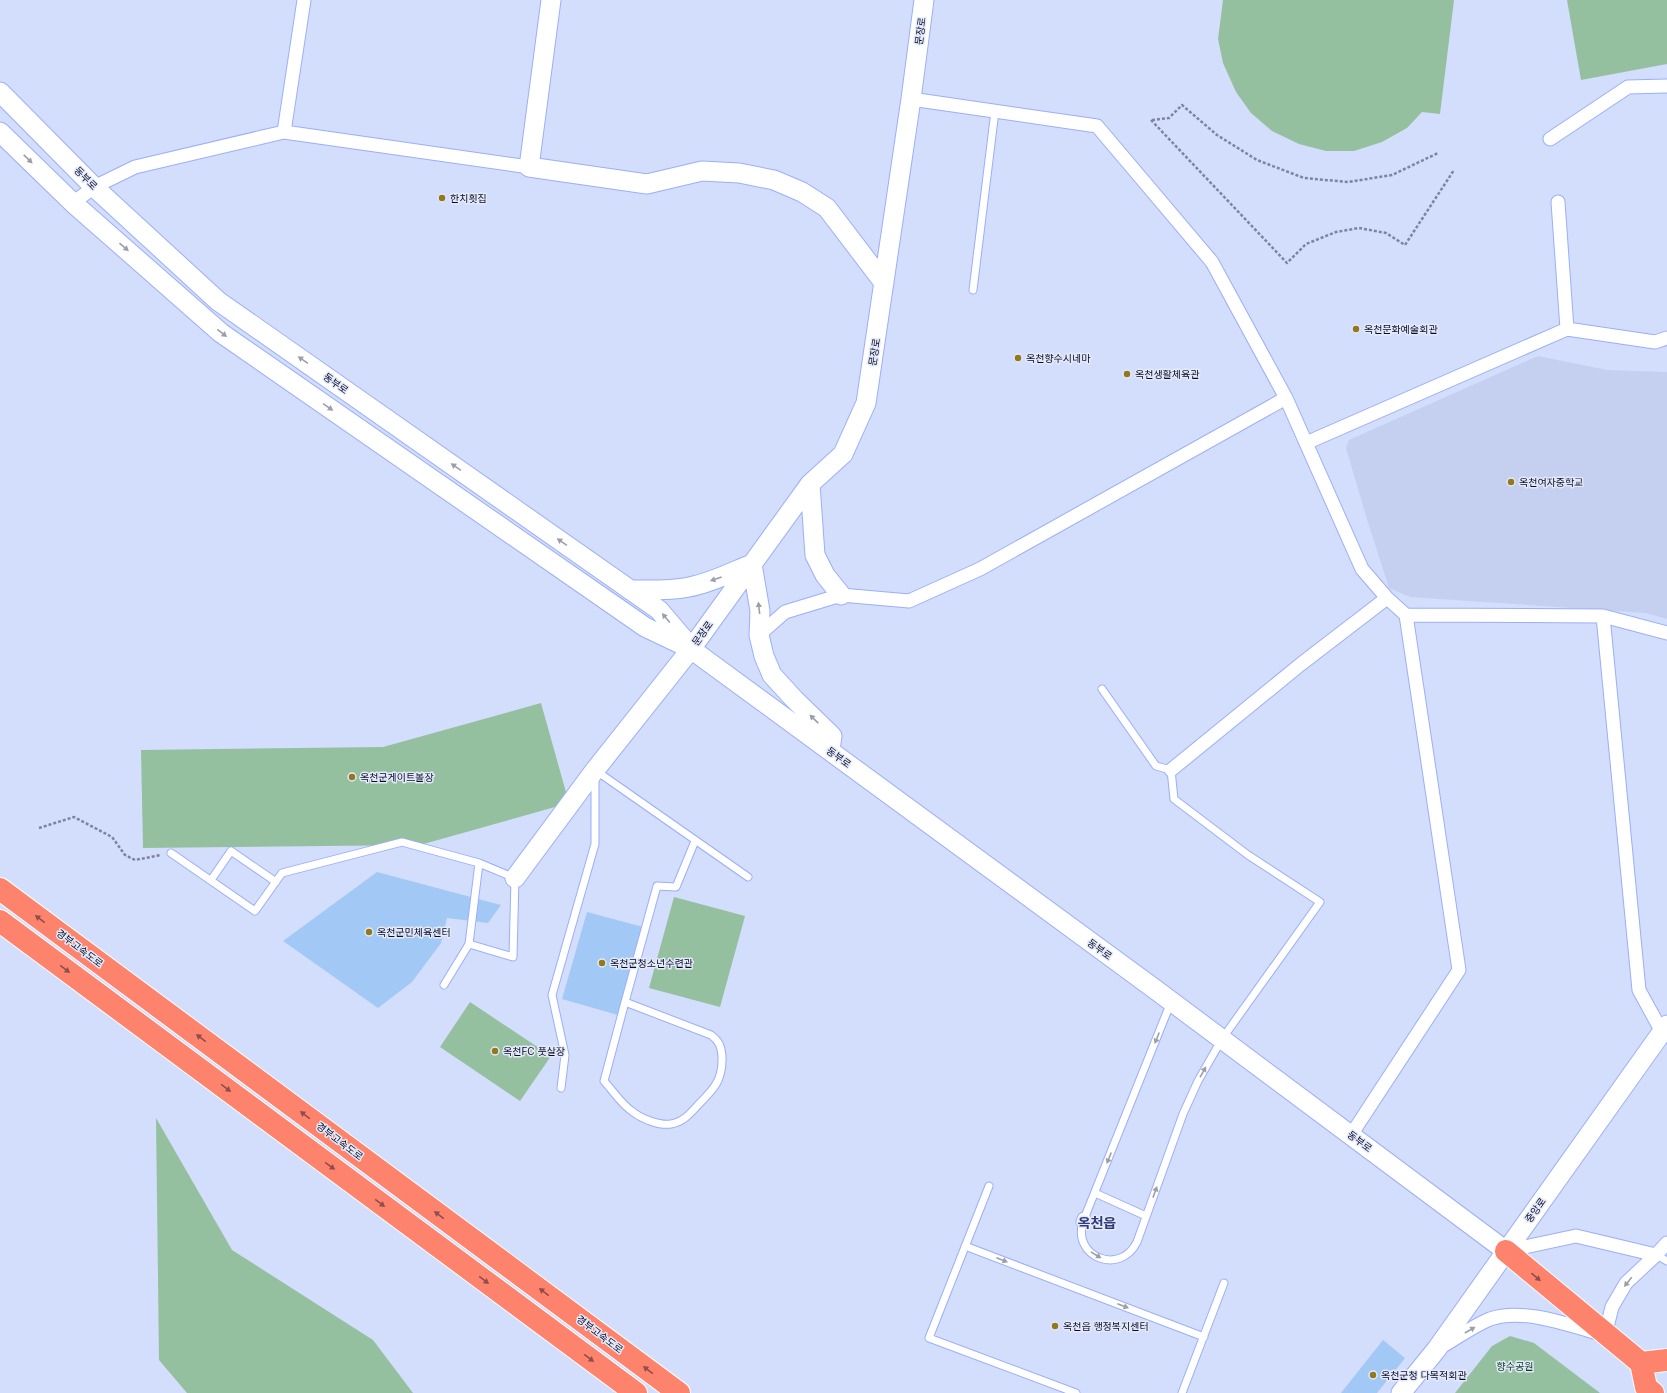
<svg xmlns="http://www.w3.org/2000/svg" width="1667" height="1393" viewBox="0 0 1667 1393" font-family="Inter,'Noto Sans KR',sans-serif">
<style>
.built{fill:#c5cff0}
.green{fill:#95c09f}
.building{fill:#a2c9f6}
.lines{fill:none;stroke-linecap:round;stroke-linejoin:round}
.lane-casing{stroke:#9aaff9;stroke-width:9}
.street-casing{stroke:#9aaff9;stroke-width:15}
.secondary-casing{stroke:#9aaff9;stroke-width:21}
.highway-casing{stroke:#fff;stroke-width:24}
.path{stroke:#7d84a2;stroke-width:2.5;stroke-dasharray:3 2;stroke-linecap:butt}
.lane{stroke:#fff;stroke-width:7}
.street{stroke:#fff;stroke-width:13}
.secondary{stroke:#fff;stroke-width:19}
.highway{stroke:#fe836c;stroke-width:22}
.oneway{fill:#9c9ea9}
.oneway2{fill:#8f4d4d}
.poi-dot{fill:#92781e;stroke:#e5eafa;stroke-width:1.5}
.labels{text-anchor:middle;stroke-width:3;stroke-linejoin:round;paint-order:stroke}
.street-label{font-size:10px;fill:#080c27;stroke:#e5eafa}
.poi-label{font-size:10px;fill:#080c27;stroke:#e5eafa;text-anchor:start}
.park-label{font-size:10px;fill:#05391a;stroke:#e5eafa}
.district-label{font-size:14px;font-weight:bold;fill:#2f3c7c;stroke:#e5eafa}
</style>
<rect width="100%" height="100%" fill="#d3ddfc"/>
<!-- built -->
<path class="built" d="M1538,356L1607,370L1667,372V619L1646,613L1410,597L1389,588L1366,516L1346,448L1349,440Z"/>
<!-- green -->
<path class="green" d="M1223,0H1454L1440,114L1422,112L1407,128L1382,142L1354,151H1326L1299,144L1272,131L1251,113L1236,92L1223,63L1218,39Z
M1567,0H1667V64L1581,80Z
M541,703L569,803L420,845L143,848L141,750L383,747Z
M674,897L745,916L720,1007L649,988Z
M470,1002L551,1056L520,1101L440,1047Z
M156,1118L232,1250L373,1340L413,1393H187L159,1360Z
M1510,1336L1534,1343L1600,1393H1455L1492,1346Z"/>
<!-- building -->
<path class="building" d="M377,872L501,905L488,923L447,918L441,943L412,982L378,1008L283,941Z
M587,912L643,927L618,1015L562,999Z
M1383,1340L1405,1358L1377,1393H1341Z"/>
<g class="lines">
<!-- lane casing -->
<g class="lane-casing">
<path id="lane" d="M973,290L995,111
M595,770L748,877
M171,853L255,911L282,873L402,842L479,863L515,878L513,957L469,944L444,985
M211,880L231,851L276,882
M469,944L479,863
M625,1002L604,1081C613,1091 622,1105 633,1112C642,1119 660,1126 671,1124C683,1122 690,1114 698,1105C714,1089 723,1080 722,1056C721,1046 719,1041 711,1035L625,1002L657,886L676,887L695,841
M561,1088L565,1055L552,995L595,844V778
M989,1186L929,1338L1076,1393
M1095,1193L1146,1216
M1084,1219L1171,1002
M1083,1222C1072,1257 1120,1276 1137,1242L1183,1114L1198,1081L1222,1039L1320,902L1248,855L1174,799L1171,770L1156,766L1102,689
M965,1246L1204,1337
M1656,1255L1667,1261
M1182,1393L1224,1283"/>
</g>
<!-- street casing -->
<g class="street-casing">
<path id="street" d="M911,99L1097,126L1212,262L1286,398L1362,569L1387,598L1406,615L1603,616L1667,633
M284,132L304,0
M1550,139L1628,87L1667,86
M73,203L94,187L135,167L284,132L529,167
M1567,329L1655,342L1667,338
M1306,443L1567,329L1558,202
M1603,616L1639,990L1662,1032
M759,635L785,612L841,595L909,601L980,569L1286,398
M1171,770L1301,664L1387,598
M1351,1135L1459,970L1406,615
M1083,1222L1084,1219
M1506,1251L1576,1236L1656,1255L1667,1243
M1441,1347C1457,1338 1473,1326 1490,1319C1524,1307 1571,1326 1605,1335L1612,1307L1626,1283L1656,1255"/>
</g>
<!-- secondary casing -->
<g class="secondary-casing">
<path id="secondary" d="M551,0L529,167L647,184L702,171L739,173L774,180L802,192L827,208L884,283
M0,92L94,187L218,301L659,610L688,644
M0,132L73,203L221,333L645,627L691,649L1156,990L1506,1251
M810,484L815,555L825,575L841,595
M752,564L760,611L759,635L764,656L772,675L794,699L832,736L830,750
M630,590C650,590 670,591 689,587C711,583 732,572 752,564
M515,878L595,770L691,649L810,484L843,454L866,403L911,99L924,0
M1401,1393L1436,1350L1667,1025"/>
</g>
<!-- highway casing -->
<g class="highway-casing">
<path id="highway" d="M0,889L679,1393
M0,921L636,1393
M1506,1251L1641,1363L1646,1387L1653,1393
M1641,1363L1667,1360"/>
</g>
<!-- path -->
<path class="path" d="M1151,120L1287,263L1306,244L1336,232L1359,228L1386,233L1405,245L1454,170
M1152,120L1169,118L1182,105L1217,135L1257,160L1304,178L1348,182L1392,175L1438,153
M39,828L74,817L112,837L125,855L135,860L161,855"/>
<!-- lane -->
<use href="#lane" class="lane"/>
<!-- street -->
<use href="#street" class="street"/>
<!-- secondary -->
<use href="#secondary" class="secondary"/>
<!-- highway -->
<use href="#highway" class="highway"/>
</g>
<!-- one-way arrows -->
<defs><path id="oneway-solid" d="M-6-.8H1V-3.2L6.5 0L1 3.2V.8H-6Z"/></defs>
<g class="oneway">
<use href="#oneway-solid" transform="translate(28 159) rotate(44)"/>
<use href="#oneway-solid" transform="translate(124 247) rotate(41)"/>
<use href="#oneway-solid" transform="translate(222 333) rotate(38)"/>
<use href="#oneway-solid" transform="translate(303 360) rotate(-145)"/>
<use href="#oneway-solid" transform="translate(328 407) rotate(35)"/>
<use href="#oneway-solid" transform="translate(456 467) rotate(-145)"/>
<use href="#oneway-solid" transform="translate(562 542) rotate(-145)"/>
<use href="#oneway-solid" transform="translate(716 579) rotate(161)"/>
<use href="#oneway-solid" transform="translate(759 608) rotate(-96)"/>
<use href="#oneway-solid" transform="translate(666 618) rotate(-130)"/>
<use href="#oneway-solid" transform="translate(814 719) rotate(-136)"/>
<use href="#oneway-solid" transform="translate(1157 1038) rotate(112)"/>
<use href="#oneway-solid" transform="translate(1203 1072) rotate(-61)"/>
<use href="#oneway-solid" transform="translate(1109 1158) rotate(112)"/>
<use href="#oneway-solid" transform="translate(1155 1192) rotate(-70)"/>
<use href="#oneway-solid" transform="translate(1096 1255) rotate(31)"/>
<use href="#oneway-solid" transform="translate(1002 1260) rotate(21)"/>
<use href="#oneway-solid" transform="translate(1628 1282) rotate(129)"/>
<use href="#oneway-solid" transform="translate(1123 1306) rotate(21)"/>
<use href="#oneway-solid" transform="translate(1470 1330) rotate(-30)"/>
</g>
<g class="oneway2">
<use href="#oneway-solid" transform="translate(40 919) rotate(-143)"/>
<use href="#oneway-solid" transform="translate(65 969) rotate(37)"/>
<use href="#oneway-solid" transform="translate(201 1038) rotate(-143)"/>
<use href="#oneway-solid" transform="translate(226 1088) rotate(37)"/>
<use href="#oneway-solid" transform="translate(305 1115) rotate(-143)"/>
<use href="#oneway-solid" transform="translate(330 1166) rotate(36)"/>
<use href="#oneway-solid" transform="translate(380 1203) rotate(37)"/>
<use href="#oneway-solid" transform="translate(439 1215) rotate(-143)"/>
<use href="#oneway-solid" transform="translate(1536 1277) rotate(40)"/>
<use href="#oneway-solid" transform="translate(484 1280) rotate(37)"/>
<use href="#oneway-solid" transform="translate(544 1292) rotate(-143)"/>
<use href="#oneway-solid" transform="translate(589 1358) rotate(37)"/>
<use href="#oneway-solid" transform="translate(648 1370) rotate(-143)"/>
</g>
<!-- markers -->
<g class="poi-dot">
<circle cx="442" cy="198" r="4"/>
<circle cx="1356" cy="329" r="4"/>
<circle cx="1018" cy="358" r="4"/>
<circle cx="1127" cy="374" r="4"/>
<circle cx="1511" cy="482" r="4"/>
<circle cx="352" cy="777" r="4"/>
<circle cx="369" cy="932" r="4"/>
<circle cx="602" cy="963" r="4"/>
<circle cx="495" cy="1051" r="4"/>
<circle cx="1055" cy="1326" r="4"/>
<circle cx="1373" cy="1375" r="4"/>
</g>
<g class="labels">
<!-- street labels -->
<g class="street-label">
<text transform="translate(920 31) rotate(-83)" y="4">문장로</text>
<text transform="translate(86 178) rotate(45)" y="4">동부로</text>
<text transform="translate(874 352) rotate(-81)" y="4">문장로</text>
<text transform="translate(336 383) rotate(35)" y="4">동부로</text>
<text transform="translate(702 633) rotate(-54)" y="4">문장로</text>
<text transform="translate(839 757) rotate(36)" y="4">동부로</text>
<text transform="translate(80 948) rotate(37)" y="4">경부고속도로</text>
<text transform="translate(1100 949) rotate(36)" y="4">동부로</text>
<text transform="translate(340 1141) rotate(37)" y="4">경부고속도로</text>
<text transform="translate(1360 1141) rotate(37)" y="4">동부로</text>
<text transform="translate(1535 1210) rotate(-55)" y="4">중앙로</text>
<text transform="translate(600 1334) rotate(37)" y="4">경부고속도로</text>
</g>
<!-- poi labels -->
<g class="poi-label">
<text x="450" y="202">한치횟집</text>
<text x="1364" y="333">옥천문화예술회관</text>
<text x="1026" y="362">옥천향수시네마</text>
<text x="1135" y="378">옥천생활체육관</text>
<text x="1519" y="486">옥천여자중학교</text>
<text x="360" y="781">옥천군게이트볼장</text>
<text x="377" y="936">옥천군민체육센터</text>
<text x="610" y="967">옥천군청소년수련관</text>
<text x="503" y="1055">옥천FC 풋살장</text>
<text x="1063" y="1330">옥천읍 행정복지센터</text>
<text x="1381" y="1379">옥천군청 다목적회관</text>
</g>
<!-- park labels -->
<g class="park-label">
<text x="1515" y="1370">향수공원</text>
</g>
<!-- district labels -->
<g class="district-label">
<text x="1097" y="1228">옥천읍</text>
</g>
</g>
</svg>
